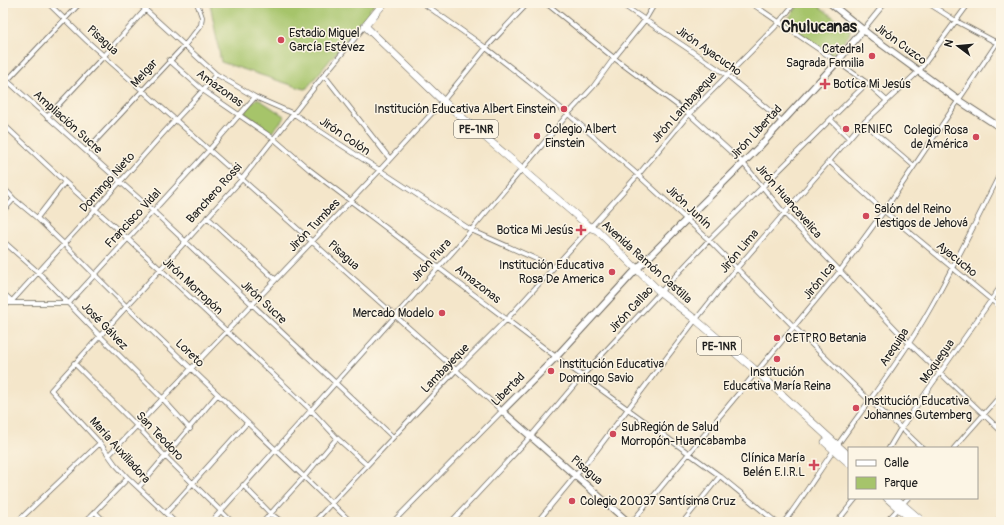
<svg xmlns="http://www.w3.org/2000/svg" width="1004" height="525" viewBox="0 0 1004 525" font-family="Pangolin,sans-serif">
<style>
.green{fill:#a6c46b;stroke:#617044}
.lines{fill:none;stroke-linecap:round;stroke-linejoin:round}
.street-casing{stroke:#686359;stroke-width:5.5}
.secondary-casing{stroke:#686359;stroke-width:8}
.primary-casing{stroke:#686359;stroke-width:8}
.street{stroke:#fff;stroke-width:4}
.secondary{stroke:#fff;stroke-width:6}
.primary{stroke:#fff;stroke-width:7}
.poi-dot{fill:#d1495b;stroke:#fcf5e5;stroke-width:1.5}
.labels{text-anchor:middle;stroke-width:3;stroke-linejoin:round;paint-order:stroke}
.shield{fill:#fcf5e5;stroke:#5f5d58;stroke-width:1}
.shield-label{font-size:11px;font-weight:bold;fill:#1c1c1c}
.poi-label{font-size:12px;fill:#1c1c1c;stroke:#fcf5e5;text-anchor:start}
.street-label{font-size:12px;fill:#1c1c1c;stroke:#fcf5e5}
.district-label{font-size:16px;font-weight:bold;fill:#1c1c1c;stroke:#fcf5e5}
</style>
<rect width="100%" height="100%" fill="#fcf5e5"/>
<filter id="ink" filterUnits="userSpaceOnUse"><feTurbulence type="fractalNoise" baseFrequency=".025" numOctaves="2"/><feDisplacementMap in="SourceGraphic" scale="8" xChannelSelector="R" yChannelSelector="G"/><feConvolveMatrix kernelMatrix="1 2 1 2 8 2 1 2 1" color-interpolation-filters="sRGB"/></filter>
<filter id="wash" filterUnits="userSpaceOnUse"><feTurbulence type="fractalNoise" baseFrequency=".012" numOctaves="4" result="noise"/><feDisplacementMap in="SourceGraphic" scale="16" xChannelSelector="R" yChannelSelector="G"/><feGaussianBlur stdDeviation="0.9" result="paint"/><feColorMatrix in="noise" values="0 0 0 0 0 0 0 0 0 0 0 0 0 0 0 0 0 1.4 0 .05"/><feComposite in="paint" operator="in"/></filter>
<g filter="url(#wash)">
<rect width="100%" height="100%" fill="#f4e6ca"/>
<!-- green -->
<path class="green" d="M210,3H376L370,9L369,14H368L306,89H304L221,62Z
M800,3H815L850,30V34L831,56L785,23Z
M257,98L284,116V118L272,132H269L245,113L244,112Z"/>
</g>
<g filter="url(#ink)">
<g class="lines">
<!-- street casing -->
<g class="street-casing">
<path id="street" d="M48,3L87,41L502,411L393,522
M138,3L216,74L255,97L294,114L471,230L554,267
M423,3L486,48L528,81L568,114L638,175L709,240L794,327L870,401L901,428L922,448
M546,3L614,58L689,114L743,163L784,213L840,271L909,343L1001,431
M620,3L727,75L782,121
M751,3L842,65L867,83L887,101
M928,3L956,21L1001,45
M863,30L885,3
M169,60L204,91L274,139L310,170L556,357L720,476L776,522
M324,75L390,159
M3,77L153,211L393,437
M3,85L80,3
M47,117L104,56L151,3
M831,120L849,138
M864,123L914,166
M3,124L65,182L127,238L311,410L337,438L367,465
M86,151L185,45L201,25L202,17L197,3
M829,161L884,211L1001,308
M3,187L14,199L37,218L64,244L127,307L351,522
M3,211L14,199
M207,217L275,279
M37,218L65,182
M3,241L38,272L100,336L162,398L190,429
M3,293L13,302
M12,301C61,247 111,193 159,138C178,116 199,97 216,74
M3,303H69L209,150L255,97
M74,363L137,426L164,455L232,522
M889,448L901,428L1001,286
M954,448L1001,395
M109,455L379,171L443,101L486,48L528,3
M243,485L270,513L282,522
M139,487L218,394
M95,512L105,522
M166,513L247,423
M17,522L100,443
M85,522L128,478
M175,522L128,478L115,464L100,443L51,390L242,179L324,75L365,26
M211,522L457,247L568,114L593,87L614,58L645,20L655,3
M263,522L304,477L337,438
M314,522L456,370L507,319L638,175L689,114L775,27L795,3
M451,522L531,436L582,376L709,240L867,83
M537,522L596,451L693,323L737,268L857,129L919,71L969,3
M632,522L840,271L884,211L1001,37
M683,522L720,476
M784,522C802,499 817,474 834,450C867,403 903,357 931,307C956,263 978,217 1001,172
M837,522L856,498
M886,522L908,498
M996,522L1001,517"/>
</g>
<!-- secondary casing -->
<g class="secondary-casing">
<path id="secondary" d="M830,3L872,37L958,100L1001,128
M628,522L502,411L556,357L633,273L759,147L837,62L863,30"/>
</g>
<!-- primary casing -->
<g class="primary-casing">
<path id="primary" d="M384,3L365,26L443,101L591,228L597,230L660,292L696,320L753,368L849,456
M825,442L849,463
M887,498L914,522
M895,498L923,522"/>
</g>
<!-- street -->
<use href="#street" class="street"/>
<!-- secondary -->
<use href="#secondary" class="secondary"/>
<!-- primary -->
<use href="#primary" class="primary"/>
</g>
</g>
<!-- markers -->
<g class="poi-dot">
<circle cx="281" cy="40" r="4"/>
<circle cx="872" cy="56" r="4"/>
<path d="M823 78h4v4h4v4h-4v4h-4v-4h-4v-4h4z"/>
<circle cx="564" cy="109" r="4"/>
<circle cx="846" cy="129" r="4"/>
<circle cx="537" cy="136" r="4"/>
<circle cx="976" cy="137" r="4"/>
<circle cx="866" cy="216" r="4"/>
<path d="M579 224h4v4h4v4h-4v4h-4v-4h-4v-4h4z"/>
<circle cx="612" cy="272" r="4"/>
<circle cx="442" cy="313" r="4"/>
<circle cx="777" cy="338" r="4"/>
<circle cx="777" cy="359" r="4"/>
<circle cx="551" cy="371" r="4"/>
<circle cx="856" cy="408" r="4"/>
<circle cx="613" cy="434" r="4"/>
<path d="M812 459h4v4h4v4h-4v4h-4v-4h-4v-4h4z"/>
<circle cx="572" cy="501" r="4"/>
</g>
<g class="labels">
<!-- shield labels -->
<g class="shield">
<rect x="454" y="120" width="44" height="18" rx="3"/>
<rect x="697" y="337" width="44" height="18" rx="3"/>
</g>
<g class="shield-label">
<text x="476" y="133">PE-1NR</text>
<text x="719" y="350">PE-1NR</text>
</g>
<!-- poi labels -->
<g class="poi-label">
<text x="289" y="37">Estadio Miguel<tspan x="289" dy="14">García Estévez</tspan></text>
<text x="864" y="53" text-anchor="end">Catedral<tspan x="864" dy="14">Sagrada Familia</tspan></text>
<text x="833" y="88">Botíca Mi Jesús</text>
<text x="556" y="113" text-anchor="end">Institución Educativa Albert Einstein</text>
<text x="545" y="133">Colegio Albert<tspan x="545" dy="14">Einstein</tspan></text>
<text x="854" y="133">RENIEC</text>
<text x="968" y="134" text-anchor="end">Colegio Rosa<tspan x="968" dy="14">de América</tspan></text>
<text x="874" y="213">Salón del Reino<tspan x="874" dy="14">Testigos de Jehová</tspan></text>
<text x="573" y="234" text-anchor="end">Botica Mi Jesús</text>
<text x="604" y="269" text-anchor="end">Institución Educativa<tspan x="604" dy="14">Rosa De America</tspan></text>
<text x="434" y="317" text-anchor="end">Mercado Modelo</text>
<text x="785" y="342">CETPRO Betania</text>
<text x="559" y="368">Institución Educativa<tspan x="559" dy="14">Domingo Savio</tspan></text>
<text x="777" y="376" text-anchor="middle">Institución<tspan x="777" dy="14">Educativa María Reina</tspan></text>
<text x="864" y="405">Institución Educativa<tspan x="864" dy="14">Johannes Gutemberg</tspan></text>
<text x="621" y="431">SubRegión de Salud<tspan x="621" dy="14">Morropón-Huancabamba</tspan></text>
<text x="805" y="462" text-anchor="end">Clínica María<tspan x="805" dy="14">Belén E.I.R.L</tspan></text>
<text x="580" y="505">Colegio 20037 Santísima Cruz</text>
</g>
<!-- street labels -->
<g class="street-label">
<text transform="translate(103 40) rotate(42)" y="4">Pisagua</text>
<text transform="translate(901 44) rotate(36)" y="4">Jirón Cuzco</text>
<text transform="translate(709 51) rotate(35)" y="4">Jirón Ayacucho</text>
<text transform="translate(144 73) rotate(-48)" y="4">Melgar</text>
<text transform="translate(220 88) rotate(36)" y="4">Amazonas</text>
<text transform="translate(684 107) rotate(-48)" y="4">Jirón Lambayeque</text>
<text transform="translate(68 122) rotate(42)" y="4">Ampliación Sucre</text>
<text transform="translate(756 132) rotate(-47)" y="4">Jirón Libertad</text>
<text transform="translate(345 136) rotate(34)" y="4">Jirón Colón</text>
<text transform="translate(107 182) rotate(-48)" y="4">Domingo Nieto</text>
<text transform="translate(214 193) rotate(-48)" y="4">Banchero Rossi</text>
<text transform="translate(789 201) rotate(49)" y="4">Jirón Huancavelica</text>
<text transform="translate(689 207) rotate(43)" y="4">Jirón Junín</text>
<text transform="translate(133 218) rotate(-47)" y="4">Francisco Vidal</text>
<text transform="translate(314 225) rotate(-46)" y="4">Jirón Tumbes</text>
<text transform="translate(739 251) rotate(-50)" y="4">Jirón Lima</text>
<text transform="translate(344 255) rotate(42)" y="4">Pisagua</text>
<text transform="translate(957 259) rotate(39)" y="4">Ayacucho</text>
<text transform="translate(431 260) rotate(-48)" y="4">Jirón Piura</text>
<text transform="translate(647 262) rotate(42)" y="4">Avenida Ramón Castilla</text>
<text transform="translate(819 281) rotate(-51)" y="4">Jirón Ica</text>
<text transform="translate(478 284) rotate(38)" y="4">Amazonas</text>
<text transform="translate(193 286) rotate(43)" y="4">Jirón Morropón</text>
<text transform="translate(264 302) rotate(43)" y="4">Jirón Sucre</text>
<text transform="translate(631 309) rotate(-47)" y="4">Jirón Callao</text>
<text transform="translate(105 326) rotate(46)" y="4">José Gálvez</text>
<text transform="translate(894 347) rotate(-57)" y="4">Arequipa</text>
<text transform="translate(190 353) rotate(44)" y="4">Loreto</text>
<text transform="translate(937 361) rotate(-55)" y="4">Moquegua</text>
<text transform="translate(445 368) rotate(-46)" y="4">Lambayeque</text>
<text transform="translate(508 389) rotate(-45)" y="4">Libertad</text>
<text transform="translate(160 436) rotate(46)" y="4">San Teodoro</text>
<text transform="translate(120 450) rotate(48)" y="4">María Auxiliadora</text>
<text transform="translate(587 470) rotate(41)" y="4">Pisagua</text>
</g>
<!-- district labels -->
<g class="district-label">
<text x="819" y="32">Chulucanas</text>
</g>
</g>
<!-- margin -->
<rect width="1004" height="525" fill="none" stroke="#fcf5e5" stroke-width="16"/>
<!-- legend -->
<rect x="848" y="447" width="130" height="52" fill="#fcf5e5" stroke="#a29e95"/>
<rect x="856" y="460" width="20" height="6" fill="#ffffff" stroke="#a29e95"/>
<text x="884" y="467" font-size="12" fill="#1c1c1c">Calle</text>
<rect x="856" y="477" width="20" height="12" fill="#a6c46b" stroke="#a29e95"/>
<text x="884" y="487" font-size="12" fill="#1c1c1c">Parque</text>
<!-- north arrow -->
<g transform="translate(958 46) rotate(286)" stroke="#fcf5e5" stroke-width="3" paint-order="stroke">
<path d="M0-3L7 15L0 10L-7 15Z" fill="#1c1c1c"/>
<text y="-6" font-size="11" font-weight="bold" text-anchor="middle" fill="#1c1c1c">N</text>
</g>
</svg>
